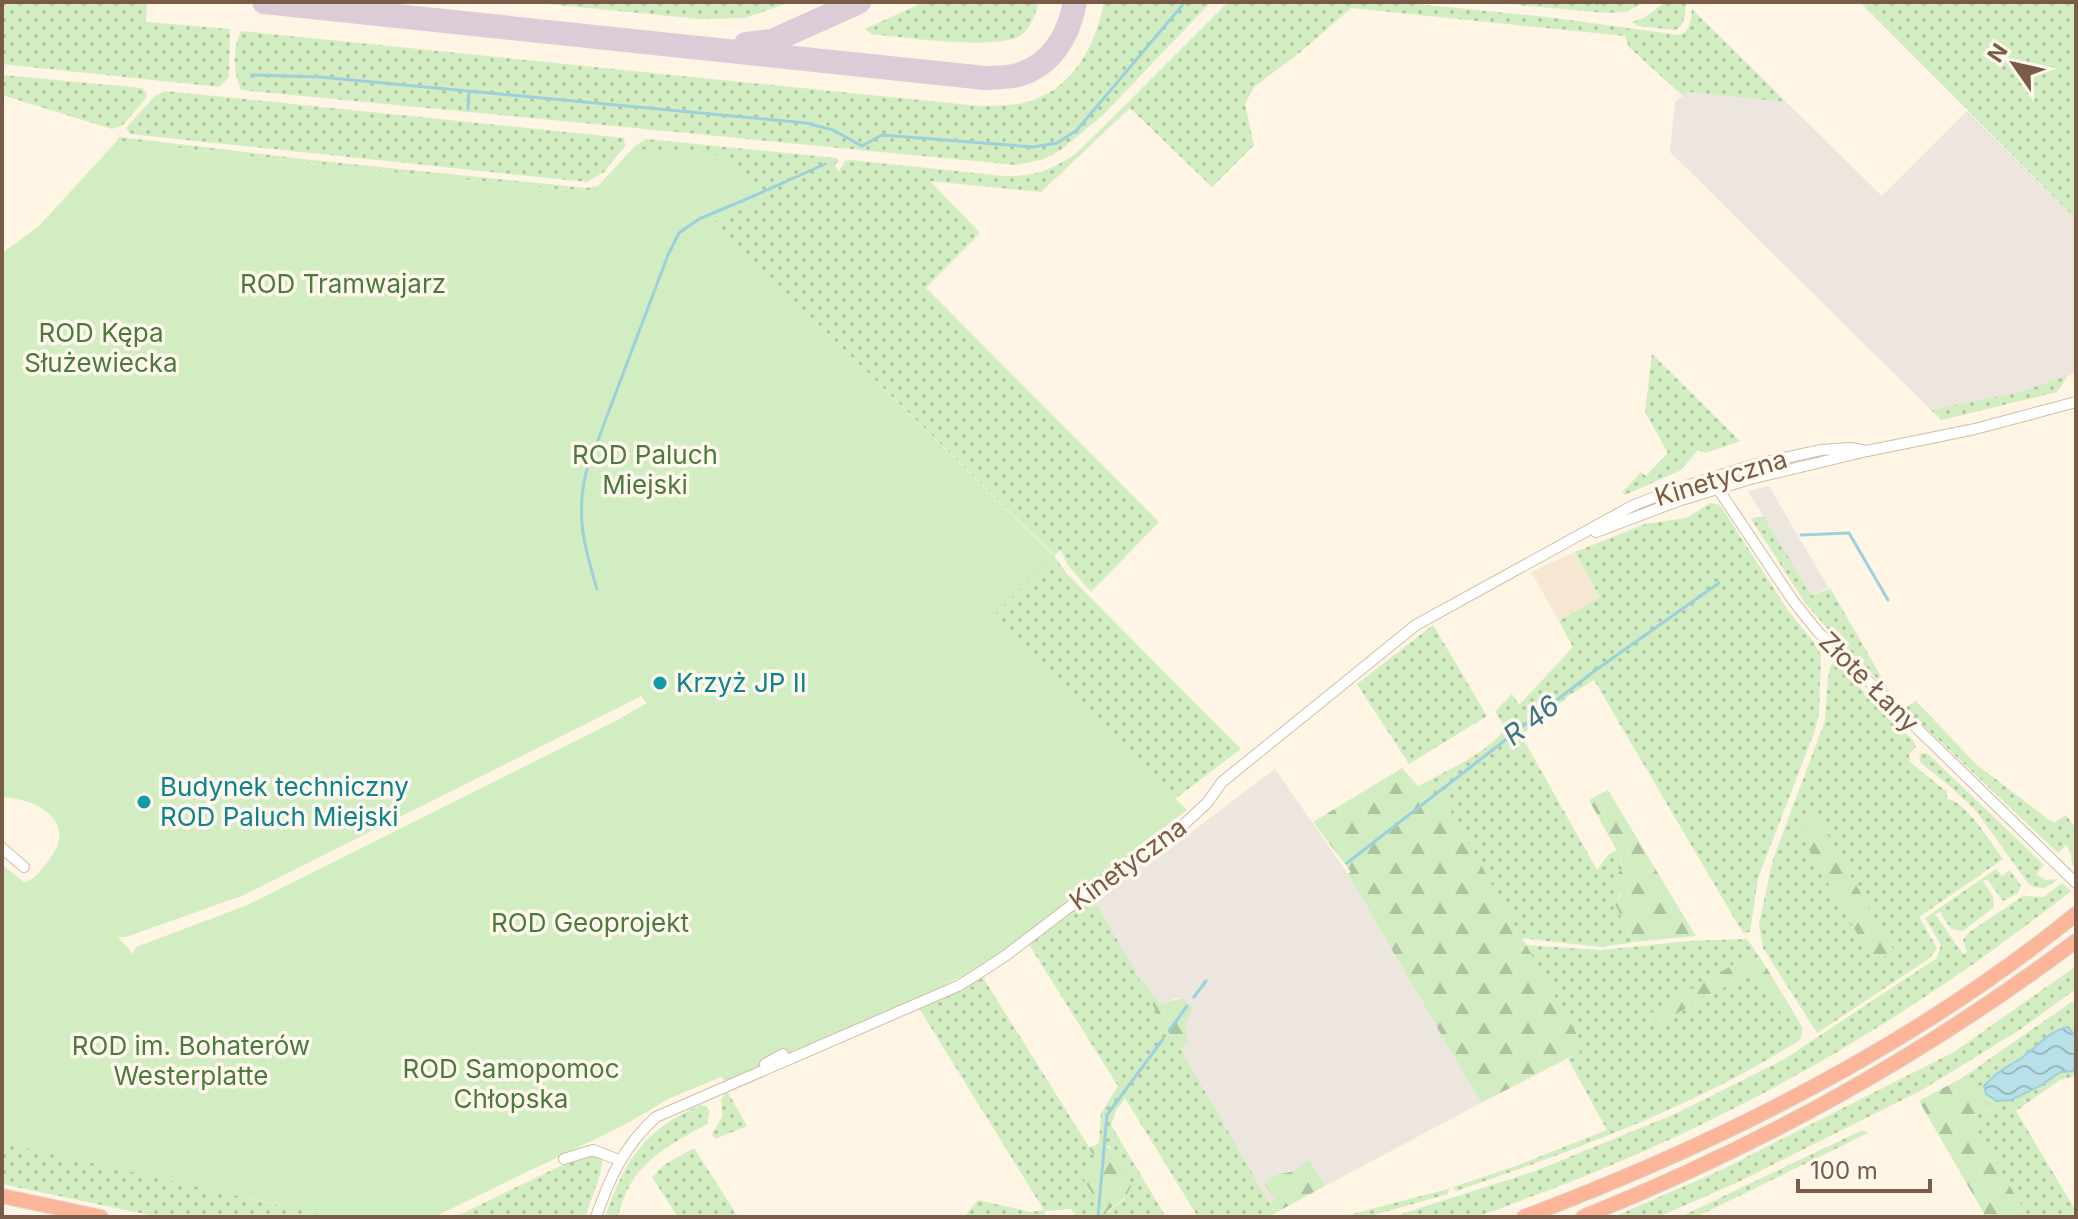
<svg xmlns="http://www.w3.org/2000/svg" width="2078" height="1219" viewBox="0 0 2078 1219" font-family="Inter,sans-serif">
<style>
.residential{fill:#f6e7d3}
.industrial{fill:#ede6df}
.grass{fill:url(#grass-dots)}
.forest{fill:url(#forest-firs)}
.garden{fill:#d2edc2;fill-rule:evenodd}
.water{fill:url(#water-waves);stroke:#9dd0dc;stroke-width:2}
.lines{fill:none;stroke-linecap:round;stroke-linejoin:round}
.stream{stroke:#9dd0dc;stroke-width:3}
.taxiway{stroke:#dbccd7;stroke-width:24}
.minor-casing{stroke:#d0bdaa;stroke-width:12}
.highway-casing{stroke:#dcd4cf;stroke-width:16}
.minor{stroke:#fff;stroke-width:10}
.highway{stroke:#fcb598;stroke-width:14}
.culture-dot{fill:#0f9aa8;stroke:#fff8ed;stroke-width:3}
.labels{text-anchor:middle;stroke-width:7;stroke-linejoin:round;paint-order:stroke}
.park-label{font-size:26px;fill:#4c7a3c;stroke:#fff8ed}
.street-label{font-size:26px;fill:#795b48;stroke:#fff8ed}
.culture-label{font-size:26px;fill:#0d838f;stroke:#fff8ed;text-anchor:start}
.water-label{font-size:28px;font-style:italic;fill:#3d7787;stroke:#fff8ed}
</style>
<defs>
<pattern id="grass-dots" width="8" height="8" patternUnits="userSpaceOnUse" patternTransform="scale(2)"><rect width="8" height="8" fill="#d2edc2"/><path d="M2 2h.1M6 6h.1" fill="none" stroke="#afc3a0" stroke-width="1.8" stroke-linecap="round"/></pattern>
<pattern id="forest-firs" width="22" height="20" patternUnits="userSpaceOnUse" patternTransform="scale(2)"><rect width="22" height="20" fill="#d2edc2"/><path d="M5 1l3.5 6h-7zM16 11l3.5 6h-7z" fill="#afc3a0"/></pattern>
<pattern id="water-waves" width="16" height="10" patternUnits="userSpaceOnUse" patternTransform="scale(2)"><rect width="16" height="10" fill="#b8e0e9"/><path d="M0 5q4-4 8 0t8 0" fill="none" stroke="#9ab9bf"/></pattern>
</defs>
<rect width="100%" height="100%" fill="#fef5e5"/>
<!-- residential -->
<path class="residential" d="M1575,552L1600,597L1559,621L1531,572Z"/>
<!-- industrial -->
<path class="industrial" d="M1688,92L1786,102L1882,196L1967,111L2076,219V373L2020,392L1931,410L1670,152L1675,102Z
M1769,486L1828,587L1812,596L1748,491Z
M1275,769L1348,874L1481,1103L1325,1186L1310,1160L1294,1171H1289L1276,1201L1270,1204L1178,1050L1188,1044L1185,1024L1192,1009L1183,998H1175L1163,1005L1160,1004L1143,978L1139,980L1090,893L1137,858L1144,868Z"/>
<!-- grass -->
<path class="grass" d="M2,2H147L146,22L230,29L229,77L219,87L2,64Z
M527,2H791L745,18L699,19Z
M924,2H1038C1037,12 1030,29 1021,35C999,51 901,37 871,34L865,29Z
M1104,2H1211L1102,116L1061,150L1044,159L1016,165L241,90C233,70 232,51 241,31L979,106C993,105 1009,106 1023,103C1072,92 1095,47 1104,2Z
M1228,2H1398L1547,17L1679,35C1691,32 1691,19 1692,9L1786,102L1688,92L1683,96L1629,47L1625,36L1351,8L1303,50L1254,87L1245,104L1254,145L1212,187L1130,108L1041,192L930,181L980,233L926,288L1159,522L1091,592L1067,564L1061,550L1054,556L1067,574L1241,749L1175,799L991,618L1054,555L639,149L596,193L351,168L116,141L119,137L312,160L586,188L598,186L635,146L646,139L837,158L839,161L834,165L839,171L845,161L850,160L1004,176C1034,177 1057,169 1080,150Z
M1486,2H1647L1625,12L1606,13Z
M1665,2H1686C1685,13 1686,25 1675,30L1637,26L1632,22L1644,18Z
M1860,2H2076V219Z
M2,75L142,88L147,93L146,98L123,125L112,129L2,95Z
M165,91L624,138L625,146L604,172L587,182L130,134L126,128L155,96Z
M1652,354L1740,441L1705,453L1698,450L1681,470L1625,495L1622,493L1641,472L1646,476L1668,453L1645,412Z
M2068,375L2057,392L1942,420L1931,410L2020,392Z
M1711,503L1720,505L1789,612L1814,642L1821,655L1819,715L1814,733L1758,878L1750,932L1743,933L1594,680L1570,695L1521,735L1597,870L1609,854L1617,850C1625,866 1624,888 1615,904L1634,942L1601,947L1520,938L1446,803L1428,781C1451,768 1491,751 1505,728L1495,711L1512,694L1519,705L1573,647L1559,621L1600,597L1575,552L1645,524L1686,518Z
M1756,517H1764L1812,596L1830,588L1890,692L1834,636L1806,604L1751,519Z
M1433,625L1487,716L1409,764L1357,684Z
M1834,662L1914,741L1916,747L1909,754L1910,762L1947,792V799C1965,800 1991,843 2003,859L1919,917L1937,948L1930,958L1817,1033L1763,948L1759,924L1773,859L1825,721L1828,679L1830,667Z
M1916,701L1977,765L2048,819L2054,823L2066,815L2076,829V862L2072,866L2071,854L2066,845L2058,853L1905,708Z
M1921,753L1928,754L2044,865L2036,874L2046,880L2058,879L2045,888L2034,887L2028,883L1977,812L1952,788L1921,763L1919,757Z
M1996,869L2002,876L2010,870L2021,886L2018,893L2003,901L1987,879L1983,881L1993,897L1994,907L1963,931L1951,929L1940,912L1935,914L1963,954L1967,952L1963,940L1968,933L2023,896L2044,897L2062,883L2071,891C1925,1006 1774,1098 1602,1169C1574,1181 1546,1191 1517,1202C1503,1207 1487,1215 1471,1217C1446,1219 1418,1217 1392,1217L1535,1171L1675,1114L1783,1060L1937,958L1941,945L1925,918Z
M1090,893L1275,1213L1268,1217H1198L1125,1098L1116,1111L1111,1125L1166,1217H1106V1212L1125,1199L1110,1147L1099,1143L1101,1113L1118,1086L1028,943Z
M1747,939L1761,959L1736,963L1646,1017L1654,1026L1747,975L1759,974L1783,1016L1793,1011L1803,1029L1800,1040C1698,1105 1571,1152 1456,1191L1453,1187L1449,1189L1448,1194L1367,1217H1341L1444,1190L1516,1166L1607,1130L1568,1059L1580,1052L1577,1035L1524,945L1602,950L1688,941Z
M2076,966V989L2021,1029L1922,1090L1736,1183L1658,1217H1613L1719,1171L1954,1052Z
M982,976L1099,1163L1097,1217H1076L1071,1209L1045,1211L1044,1217H964L978,1200L1031,1212L1044,1210L919,1008Z
M2076,999V1076L2060,1080L2016,1111L2076,1211V1217H2028L1970,1118L1979,1112L2001,1111L1996,1103L1979,1095L1962,1078Z
M727,1091L747,1126L715,1139L712,1134L722,1117L721,1099Z
M700,1105L706,1106L708,1111L710,1110L707,1124C664,1148 630,1164 618,1217H605C626,1159 643,1131 700,1105Z
M2,1113L94,1163L123,1170L132,1161L195,1186L282,1206L294,1195L354,1217H159L2,1184Z
M1862,1130L1868,1133L1696,1217H1680Z
M694,1148L738,1217H678L652,1177L664,1165Z
M587,1153L603,1156L600,1175L585,1217H455Z"/>
<!-- forest -->
<path class="forest" d="M1402,768L1418,786L1428,781L1446,803L1577,1035L1580,1052L1481,1103L1348,874L1351,872L1313,822Z
M1608,790L1686,920L1696,936L1634,942L1615,904L1621,893L1614,880L1622,868L1621,858L1589,800Z
M1808,815L1815,817L1824,829L1894,951L1874,963L1802,838L1803,826Z
M1761,959L1793,1011L1783,1016L1758,974L1747,975L1654,1026L1646,1016L1736,963Z
M1142,978L1160,1004L1183,998L1193,1009L1185,1024L1188,1044L1178,1050L1139,980Z
M1962,1078L1979,1095L1996,1103L2002,1111L1979,1112L1970,1118L2028,1217H1986L1919,1101Z
M1099,1143C1119,1150 1124,1168 1131,1186C1124,1203 1118,1201 1106,1212V1217H1097L1099,1205L1083,1178L1098,1163L1089,1148Z
M1310,1160L1325,1186L1275,1213L1270,1204L1275,1200L1265,1185C1273,1171 1280,1176 1293,1171C1299,1168 1303,1162 1310,1160Z"/>
<!-- garden -->
<path class="garden" d="M117,141L351,168L596,193L639,149L719,155L763,200L714,222L1054,556L991,618L1187,810L998,956C912,1006 819,1044 727,1083L721,1077L668,1099L626,1124L434,1217H333L2,1143V865L24,882C35,880 40,871 47,863C80,822 40,800 2,797V253L38,227ZM641,696L647,703L619,719L245,906L136,947L133,954L118,937H126L244,895Z"/>
<!-- water -->
<path class="water" d="M2068,1027L2076,1037L2074,1071L2060,1072L2042,1085L2011,1100L1997,1101L1986,1094L1984,1086C1993,1075 2003,1069 2015,1062C2033,1052 2047,1031 2068,1027Z"/>
<g class="lines">
<!-- stream -->
<path class="stream" d="M1595,2L1597,4
M252,75L320,77L806,123L833,130L862,146L882,135L1033,147L1057,143L1077,130L1185,2
M468,109L469,93
M758,194L825,164
M1801,535L1849,533L1888,600
M597,589C584,546 575,514 587,469L668,255L679,233L699,219L756,195
M1347,863L1593,672L1719,583
M1194,997L1206,981
M1169,1031L1187,1006
M1098,1217L1107,1115L1163,1039"/>
<!-- taxiway -->
<path class="taxiway" d="M264,2L985,78C995,77 1008,78 1018,75C1052,65 1069,35 1075,2
M746,44L772,41L859,2"/>
<!-- minor casing -->
<g class="minor-casing">
<path id="minor" d="M1710,477L1794,602L1818,632L2076,883
M1596,532L1678,501L1750,479L1867,451L1975,429L2076,402
M2,848L24,867
M765,1064L783,1054
M564,1159L593,1150L619,1160
M596,1217C610,1177 624,1146 656,1117L958,986L976,975L1005,956L1139,854L1169,838L1207,803L1222,782L1416,625L1632,506L1670,491L1756,464L1821,450L1851,448L1867,451"/>
</g>
<!-- highway casing -->
<g class="highway-casing">
<path id="highway" d="M2,1196L101,1217
M1524,1217C1721,1143 1912,1047 2076,914
M1583,1217C1762,1145 1921,1057 2076,941"/>
</g>
<!-- minor -->
<use href="#minor" class="minor"/>
<!-- highway -->
<use href="#highway" class="highway"/>
</g>
<!-- markers -->
<g class="culture-dot">
<circle cx="660" cy="683" r="8"/>
<circle cx="144" cy="802" r="8"/>
</g>
<g class="labels">
<!-- park labels -->
<g class="park-label">
<text x="343" y="293">ROD Tramwajarz</text>
<text x="101" y="342">ROD Kępa<tspan x="101" dy="30">Służewiecka</tspan></text>
<text x="645" y="464">ROD Paluch<tspan x="645" dy="30">Miejski</tspan></text>
<text x="590" y="932">ROD Geoprojekt</text>
<text x="191" y="1055">ROD im. Bohaterów<tspan x="191" dy="30">Westerplatte</tspan></text>
<text x="511" y="1078">ROD Samopomoc<tspan x="511" dy="30">Chłopska</tspan></text>
</g>
<!-- street labels -->
<g class="street-label">
<text transform="translate(1721 478) rotate(-17)" y="9">Kinetyczna</text>
<text transform="translate(1869 682) rotate(45)" y="9">Złote Łany</text>
<text transform="translate(1128 864) rotate(-36)" y="9">Kinetyczna</text>
</g>
<!-- culture labels -->
<g class="culture-label">
<text x="676" y="692">Krzyż JP II</text>
<text x="160" y="796">Budynek techniczny<tspan x="160" dy="30">ROD Paluch Miejski</tspan></text>
</g>
<!-- water labels -->
<g class="water-label">
<text transform="translate(1531 720) rotate(-38)" y="10">R 46</text>
</g>
</g>
<!-- border -->
<rect width="2078" height="1219" fill="none" stroke="#795b48" stroke-width="8"/>
<!-- north arrow -->
<g transform="translate(2014 64) rotate(304)" stroke="#fff8ed" stroke-width="6" paint-order="stroke">
<path d="M0-6L14 30L0 20L-14 30Z" fill="#795b48"/>
<text y="-12" font-size="22" font-weight="bold" text-anchor="middle" fill="#795b48">N</text>
</g>
<!-- scale -->
<path d="M1798 1179v12h132v-12" fill="none" stroke="#795b48" stroke-width="4"/>
<text x="1810" y="1179" font-size="24" fill="#795b48" stroke="#fff8ed" stroke-width="6" paint-order="stroke">100 m</text>
</svg>
